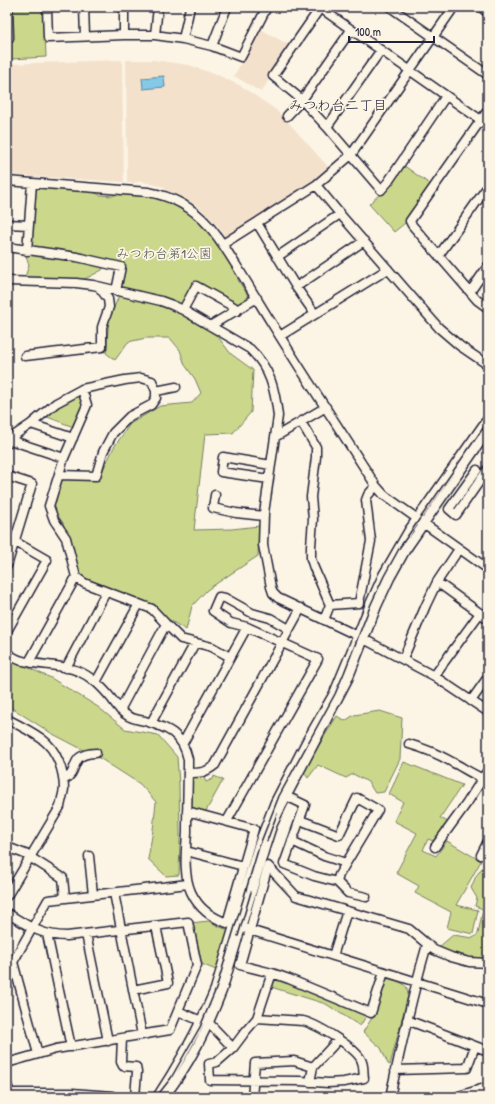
<svg xmlns="http://www.w3.org/2000/svg" width="495" height="1104" viewBox="0 0 495 1104" font-family="'Patrick Hand','Klee One',sans-serif">
<style>
.built{fill:#f3e1cc}
.green{fill:#cbd88c;stroke:#767d64}
.water{fill:#84c9e5;stroke:#5d86a1}
.lines{fill:none;stroke-linecap:round;stroke-linejoin:round}
.minor-casing{stroke:#22223b;stroke-width:11}
.major-casing{stroke:#22223b;stroke-width:13}
.minor{stroke:#fcf5e5;stroke-width:8}
.major{stroke:#fcf5e5;stroke-width:10}
.rail{stroke:#22223b;stroke-width:1.5}
.labels{text-anchor:middle;stroke-width:3.5;stroke-linejoin:round;paint-order:stroke}
.park-label{font-size:13px;fill:#555953;stroke:#fcf5e5}
.neighbourhood-label{font-size:14px;fill:#22223b;stroke:#fcf5e5}
</style>
<rect width="100%" height="100%" fill="#fcf5e5"/>
<filter id="ink" filterUnits="userSpaceOnUse"><feTurbulence type="fractalNoise" baseFrequency=".025" numOctaves="2"/><feDisplacementMap in="SourceGraphic" scale="8" xChannelSelector="R" yChannelSelector="G"/><feConvolveMatrix kernelMatrix="1 2 1 2 8 2 1 2 1" color-interpolation-filters="sRGB"/></filter>
<g filter="url(#ink)">
<!-- built -->
<path class="built" d="M259,28L291,46L261,92L234,76Z
M122,60L124,182L7,175V64Z
M126,60H154L189,65L220,76L241,86L276,110L289,123L330,169L311,185L229,236H224L222,231L211,219L200,208L183,197L166,190L164,187L140,181L135,183H127Z"/>
<!-- green -->
<path class="green" d="M10,7H44L46,57L11,59Z
M403,165L431,185L410,219L394,232L369,204L381,193Z
M37,187L91,191L100,195L113,196L120,191L156,196L186,209L213,233L238,276V280L251,300L237,308L195,285L186,301L191,311L215,333L231,354L253,370L251,412L233,433L205,434L194,530L232,529L259,526L258,556L229,575L207,590L192,606L186,630L150,608L85,580L79,571L63,523L54,510L61,477L99,478L114,447L130,424L160,406L192,403L201,393L195,379L185,365L180,350L170,338H146L128,342L115,360L106,353L109,319L121,291L123,267L107,263L102,270L85,279L24,280L29,265L25,253L28,249L33,190H37Z
M79,392L85,406L76,428L45,416L58,403Z
M7,658L51,678L98,707L125,729L158,735L177,757L179,784L180,838L179,875L166,876L148,859L153,830L156,802L140,784L101,759L51,733L7,705Z
M380,711L402,718L400,759L384,792L375,793L368,782L353,774L346,778L318,765L308,778L303,771L337,716L345,721L354,715Z
M404,762L462,785L440,818L448,822L433,841L428,839L423,850L436,856L447,841L481,861L456,905L478,910L473,934L447,928L451,912L415,893L419,886L396,873L417,833L394,821L403,802L389,794Z
M203,776L206,782L213,779L214,776L223,780L205,813L192,809L191,807L192,780L193,777Z
M488,860V958L469,957L453,953L439,947L453,935L473,938L478,934L483,909L475,906L477,898L471,888L476,876Z
M209,921L218,926L228,930L216,970L199,963L190,923Z
M274,976L367,1015L360,1026L326,1004L271,987Z
M386,978C392,980 403,981 407,988C407,989 408,994 408,995L390,1065L388,1064L381,1048L363,1032L372,1018L383,980Z"/>
<!-- water -->
<path class="water" d="M164,76L165,87L143,89L142,78Z"/>
<g class="lines">
<!-- minor casing -->
<g class="minor-casing">
<path id="minor" d="M47,7L48,38L124,35H155L183,39L212,46L241,57L267,7
M84,7L85,36
M124,7V35
M319,7L488,125
M390,7L488,75
M481,7L488,13
M320,8L273,76L302,100L327,127L381,190L388,182L446,96
M155,35L158,7
M7,38H9L8,7
M183,39L190,7
M212,46L227,7
M488,110L410,221L412,225L477,300L488,308
M287,116L302,100L351,30
M327,127L381,50
M7,181L148,192C171,196 192,207 208,225C219,237 227,251 236,265C248,284 259,303 271,322C305,377 341,431 376,486L384,495L488,569
M316,185L340,214
M257,223L296,287L315,314
M7,224L29,225
M223,244L316,185L351,155L454,7
M7,247L77,257L121,267L116,291
M27,251L32,183
M439,255L488,186
M277,257L340,214L439,328L460,346L488,365
M7,281L76,283L93,285L161,301L172,305L183,310L250,349C270,368 275,389 278,416L264,513L263,545L271,587L273,593L278,598L358,636L434,676L488,712
M296,287L364,241
M470,292L488,266
M183,310L196,286L234,307L237,311
M210,326L257,298
M280,336L388,269
M25,356L102,347V327L109,307L108,299L99,287
M156,391L176,387
M301,422L316,447V457L311,497L313,519L311,546V559L314,568L330,605L324,620
M31,424L56,403L82,389
M275,437L326,407
M7,439L64,458
M7,444L9,439L31,424L73,438
M477,470L449,509L456,515L488,469
M59,475L96,476L103,452L113,433L130,416L151,405L156,398V391L152,381L141,378L125,380L82,389L87,405L64,458L49,506L54,520L66,538L76,577L84,583L152,609L166,624
M7,476L32,484L7,566
M269,479L221,472L223,457L271,465
M215,495L213,508L236,513L264,516
M437,582L488,619
M330,605L359,603L371,541L366,500L368,495L376,486
M7,631L47,560L14,541
M7,653C12,656 17,660 23,661C41,666 61,664 78,671C92,677 101,686 111,698C115,703 119,710 125,714C130,718 138,720 145,721C168,728 182,733 188,759C188,783 187,807 187,832C186,851 183,874 191,892C199,909 211,917 227,923L488,1004
M403,659L426,605L437,582L459,549
M29,662L76,577
M66,668L106,592
M434,676L480,613
M96,682L139,604
M471,701L488,677
M120,710L166,624L181,639L212,647L230,657
M7,719C19,725 31,731 42,739C57,750 64,771 64,789C63,795 61,801 60,807L7,896
M151,723L195,643
M183,743L247,627
M409,744C423,748 438,754 452,762C462,767 472,774 482,778
M188,773C200,773 205,773 215,765L301,608
M64,780C81,771 67,754 96,753
M286,796L305,805L284,864L314,876L337,882L348,893L366,897
M187,811L254,829L227,923
M300,820L339,835L357,798L378,810L339,875L337,882
M227,821L318,659L247,627L231,623L213,611L219,597L225,598L252,613L270,618L289,629
M292,841L324,856L346,863
M7,847L25,854L63,878L65,898
M435,847L467,803L488,770
M186,851L243,866
M481,855L488,841
M89,856L93,895
M114,893L142,1035
M7,913C28,926 42,936 67,936L188,922L197,965L170,1030L56,1049L7,1063
M47,934L71,1047
M86,934L108,1041
M333,956L347,911
M384,972L371,1013L289,979L272,973L240,965L268,866L296,896L409,929L434,950L451,957L469,962L488,963
M133,990L168,983L156,926
M178,1011L201,1021
M257,1018L303,1021C316,1024 359,1049 362,1062C364,1067 363,1073 364,1078L344,1082L328,1083L300,1081L210,1080L209,1064L217,1062L233,1048L245,1032L257,1018L272,973
M407,1020L488,1051
M209,1023L233,1048
M122,1038L121,1062L123,1066L136,1067L137,1072L135,1097
M38,1054L13,962L48,900L188,884
M395,1070L467,1068L475,1046
M310,1082L313,1067L338,1040
M7,1084L11,1097
M157,1097C180,1062 199,1028 215,989L258,846L275,802L306,742L334,693L351,652L370,604L383,575L409,530L488,418
M164,1097C190,1065 207,1029 222,991L265,848L272,826L282,805L348,679L377,606L390,578L405,551L488,431
M252,1097L255,1063L294,1061L313,1067
M390,1097C401,1046 412,995 427,945"/>
</g>
<!-- major casing -->
<g class="major-casing">
<path id="major" d="M7,1094H72L112,1097
M459,1097L488,1088"/>
</g>
<!-- minor -->
<use href="#minor" class="minor"/>
<!-- major -->
<use href="#major" class="major"/>
<!-- rail -->
<path class="rail" d="M267,841L277,814
M238,936L251,892
M156,1097L171,1078L188,1048L200,1027L216,989L259,847L279,796L335,694L344,673L371,604L384,576L400,547L488,421"/>
</g>
</g>
<g class="labels">
<!-- park labels -->
<g class="park-label">
<text x="164" y="258">みつわ台第1公園</text>
</g>
<!-- neighbourhood labels -->
<g class="neighbourhood-label">
<text x="338" y="110">みつわ台二丁目</text>
</g>
</g>
<!-- margin -->
<rect width="495" height="1104" fill="none" stroke="#fcf5e5" stroke-width="24"/>
<rect x="12" y="12" width="471" height="1080" fill="none" stroke="#22223b" stroke-width="1.5" filter="url(#ink)"/>
<!-- scale -->
<path d="M349 36v6h85v-6" fill="none" stroke="#22223b" stroke-width="2"/>
<text x="355" y="36" font-size="12" fill="#22223b" stroke="#fcf5e5" stroke-width="3" paint-order="stroke">100 m</text>
</svg>
